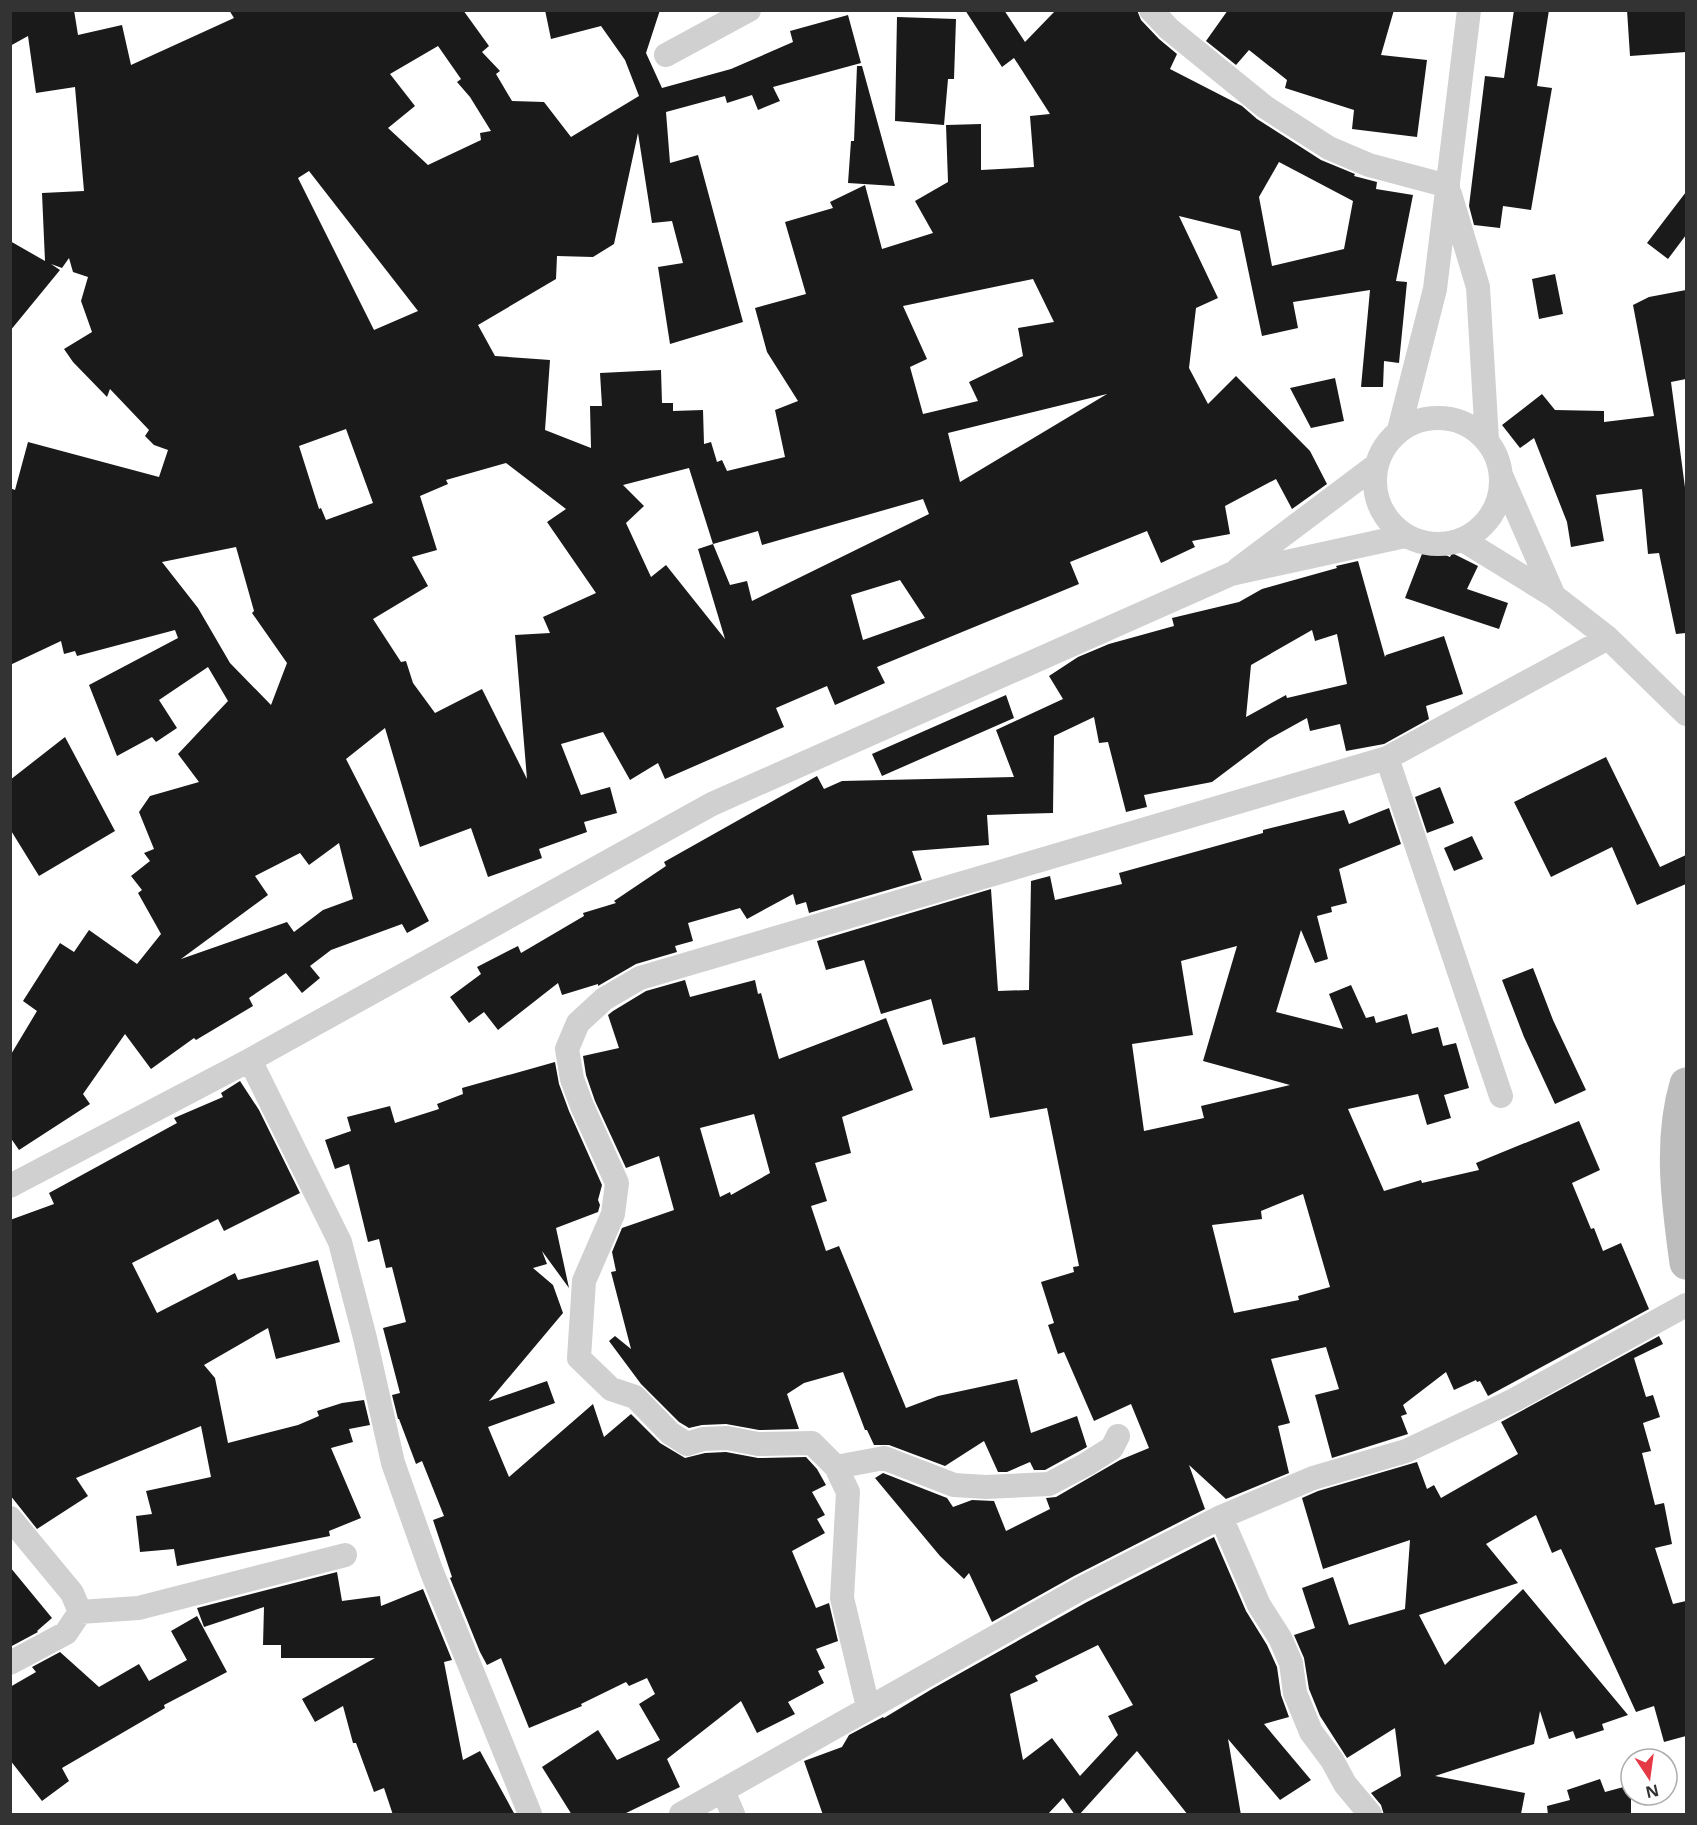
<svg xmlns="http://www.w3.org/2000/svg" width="1697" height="1825" viewBox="0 0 1697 1825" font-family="'Open Sans',sans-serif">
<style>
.building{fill:#1a1a1a;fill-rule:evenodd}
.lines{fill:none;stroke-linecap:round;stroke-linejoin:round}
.minor{stroke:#d0d0d0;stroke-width:24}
.secondary{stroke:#bdbdbd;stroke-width:33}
</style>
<rect width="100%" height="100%" fill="#fff"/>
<!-- building -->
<path class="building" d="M10,10H74L78,35L122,25L131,65L234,18L229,10H463L489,46L482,52L500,71L496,74L512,101L544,102L571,137L639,96L625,60L601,26L551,39L545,10H660L646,53L662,88L731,69L793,42L790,31L848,15L861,63L773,87L780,101L758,110L752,95L727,103L725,96L666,112L670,163L698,155L743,322L670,344L658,267L683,263L672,221L652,223L638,133L614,244L593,257L557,256L556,279L478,325L495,356L550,360L545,430L591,448L590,406H602L600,373L661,370L662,403H673V411L703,410L704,444L711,442L717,462L722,460L727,471L785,457L775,410L798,401L767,352L755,308L806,294L785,222L833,208L830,202L865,185L882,249L933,233L915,201L948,182L946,125L981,124V170L1034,167L1030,116L1050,114L1014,58L1002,67L965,10H1004L1025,42L1056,10H1137L1141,20L1159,39L1177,54L1170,69L1242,106L1257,119L1321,160L1355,174L1354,176L1377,182L1376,189L1413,195L1396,281L1407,282L1399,363L1384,361L1383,387H1361L1370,290L1293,302L1298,328L1262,336L1240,231L1179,216L1218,298L1196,308L1189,368L1208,404L1236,376L1310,451L1327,484L1292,509L1276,479L1225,506L1230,534L1192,541L1195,547L1161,563L1147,531L1070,562L1079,584L877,667L885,683L835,705L827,686L776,708L784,727L665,779L658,763L630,780L603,732L561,744L581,795L610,787L617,813L584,822L587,832L539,849L542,858L488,877L471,828L420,847L385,728L346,759L429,921L407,933L402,924L331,950L310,966L320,978L302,993L286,973L249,998L253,1006L196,1040L194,1038L151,1069L125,1034L83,1094L90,1104L19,1150L10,1137V1056L37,1011L23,1001L60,943L74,952L89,930L137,964L161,934L138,893L142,890L131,876L150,861L144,853L154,849L139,812L150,796L199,782L178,754L228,701L208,667L159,700L177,728L156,742L152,737L117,756L89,685L178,638L175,630L77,656L75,651L64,654L61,641L10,665V488L15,490L28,442L159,477L168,450L154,445L145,436L149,430L110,389L107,397L73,362L64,349L92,332L81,301L88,277L73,272L69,258L62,268L51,264L60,270L10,331V241L45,261L42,193L84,191L75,87L36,93L28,36L10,46ZM438,46L461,79L457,82L470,97L491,131L480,133L481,140L428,165L388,128L415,106L390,74ZM1279,162L1353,201L1344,249L1272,266L1259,197ZM309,171L418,311L374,330L298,178ZM1033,279L1054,322L1018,328L1023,356L969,382L978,401L923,414L910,367L927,359L903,306ZM1107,394L960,482L948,433ZM346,429L373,503L326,520L321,508L319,509L299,446ZM506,463L566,509L547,522L596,593L543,617L550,633L515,635L527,779L482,689L435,713L413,683L406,661L401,662L373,619L428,586L412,557L437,550L420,496L448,484L446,480ZM689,468L713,544L698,549L725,639L666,565L651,577L626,523L644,506L623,485ZM923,499L929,514L752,601L747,581L730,585L713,544L758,531L762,545ZM236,547L254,611L252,613L287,663L271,705L230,663L198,608L162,562ZM900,580L925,618L863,640L851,595ZM339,843L353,899L323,910L294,932L287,922L181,959L268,895L255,876L300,853L309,865Z
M1228,10H1394L1381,55L1427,60L1417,137L1352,129L1354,110L1285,88L1287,80L1249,50L1236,65L1206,41Z
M1514,10H1549L1537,86L1552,88L1531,210L1503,206L1500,228L1474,225L1469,206L1485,76L1504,78Z
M1627,10H1686V52L1630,56Z
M897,17L956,19L954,79H948L944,125L895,121Z
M857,66H862L895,186L848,183L851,141H854Z
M1686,192V235L1668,259L1647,243Z
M1555,274L1563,314L1539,319L1532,279Z
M1686,290V379L1671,382L1686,495V633L1676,634L1659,553L1648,554L1642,489L1596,495L1604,541L1571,547L1567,522L1534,438L1520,448L1502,425L1542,394L1555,410L1604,411V422L1654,416L1633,305L1649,297Z
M1335,378L1344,421L1311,428L1290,388Z
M1425,546L1450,557L1452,553L1478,566L1467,589L1508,603L1499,629L1405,598Z
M1358,561L1385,657L1386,655L1444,636L1463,694L1426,706L1429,719L1384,744L1346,751L1340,724L1310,731L1307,718L1269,739L1212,782L1144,795L1147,807L1126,812L1108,742L1099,743L1094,717L1054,736L1053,813L987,815L989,845L912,851L922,880L809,913L806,902L796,905L793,894L747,919L740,908L688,923L693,941L675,946L677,952L636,964L598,986V984L562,995L558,983L498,1030L484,1012L469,1023L450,997L481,974L477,967L518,946L521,953L584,916L583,913L616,903L614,901L666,866L664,862L817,776L824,789L842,781L1014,777L996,730L1063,699L1049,676L1078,657L1109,644L1174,626L1172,618L1239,602L1262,589L1337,568L1336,566ZM1312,630L1315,641L1337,634L1347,684L1287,698L1286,695L1246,717L1251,665Z
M1006,695L1014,718L882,776L872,754Z
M65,737L115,831L39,876L10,829V780Z
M1606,757L1660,867L1686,855V884L1637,905L1612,847L1551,877L1514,802Z
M1440,787L1454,823L1427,833L1415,797Z
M1389,808L1401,844L1339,869L1347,903L1331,907L1332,912L1317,916L1328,959L1315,963L1301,930L1276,1012L1343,1029L1329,994L1351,985L1366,1018L1374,1016L1376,1023L1407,1014L1412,1034L1438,1027L1443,1046L1456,1043L1469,1088L1444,1095L1451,1118L1427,1125L1418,1094L1348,1109L1384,1191L1421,1180L1422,1183L1479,1170L1476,1163L1579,1121L1600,1170L1572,1183L1591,1229L1594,1228L1603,1251L1621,1243L1649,1309L1488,1396L1480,1381L1477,1382L1476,1380L1454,1390L1446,1372L1403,1405L1407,1414L1401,1416L1408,1434L1332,1458L1315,1395L1339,1389L1326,1347L1271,1359L1290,1423L1278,1426L1289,1473L1226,1499L1189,1465L1205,1509L1074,1576L992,1622L969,1573L964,1579L940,1556L875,1478L883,1473L947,1498L953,1507L972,1500L994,1501L1006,1531L1050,1509L1046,1498L1056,1497L1120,1460L1149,1448L1131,1404L1094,1421L1064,1352L1058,1354L1048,1325L1054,1323L1041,1282L1074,1272L1073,1267L1079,1266L1047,1108L990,1118L975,1037L943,1045L931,999L881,1014L864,960L826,970L817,941L991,889L998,991L1029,990L1031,881L1050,876L1055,900L1122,884L1119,873L1263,833V830L1344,810L1349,824ZM1237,946L1203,1061L1290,1085L1201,1106L1204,1118L1144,1131L1132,1044L1193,1035L1181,961ZM1303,1194L1330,1287L1298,1296L1299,1300L1234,1313L1212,1225L1262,1219L1261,1211Z
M1472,836L1483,859L1454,871L1444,848Z
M1533,968L1553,1020L1586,1090L1555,1104L1524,1037L1502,980Z
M685,980L690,997L755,980L758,994L761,993L779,1059L886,1018L913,1090L842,1117L851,1153L815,1163L827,1201L811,1206L826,1251L839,1246L906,1408L938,1396L1017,1379L1031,1433L1077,1416L1087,1447L1045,1470H1034L1030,1462L1007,1472H998L984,1441L945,1466L889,1445H874L867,1430H865L843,1372L804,1383L787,1394L799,1429L759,1430L726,1424L702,1425L689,1428L679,1422L641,1384L609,1341L615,1336L631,1349L611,1272L616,1271L612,1252L622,1228L674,1210L659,1156L626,1168L595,1101L586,1075L583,1056L619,1048L608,1015L613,1011L646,991ZM754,1114L770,1173L731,1195L730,1192L720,1197L700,1128Z
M555,1062L559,1084L569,1111L602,1185L598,1200L600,1205L598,1212L556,1228L569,1288L542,1251L547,1264L533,1268L553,1285L563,1313L489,1401L547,1381L555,1403L488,1427L509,1477L593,1404L604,1437L631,1414L660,1443L685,1458L705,1453L726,1452L758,1458L806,1457L817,1469L826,1485L812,1492L825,1515L817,1519L825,1533L792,1551L816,1608L829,1603L838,1641L816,1649L825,1668L818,1671L824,1683L788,1702L795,1714L757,1733L741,1701L667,1759L680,1787L622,1815H572L542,1767L598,1730L617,1760L660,1740L639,1704L655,1694L647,1678L629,1686L626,1682L581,1704L582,1706L529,1728L501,1658L487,1665L480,1652L450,1578L452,1577L433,1520L444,1516L422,1461L416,1464L399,1419H398L392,1395L400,1393L383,1328L406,1322L392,1267L386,1268L379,1239L368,1242L349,1164L335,1169L325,1140L351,1131L347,1117L390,1106L395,1123L439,1109L437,1104L463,1094L462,1088Z
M240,1081L259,1110L300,1193L224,1231L218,1219L132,1263L157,1313L235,1273L238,1280L318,1260L340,1342L276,1359L268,1328L204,1365L215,1378L228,1443L298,1425L319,1416L317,1411L342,1403L364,1400L370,1425L349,1429L353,1442L331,1448L361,1518L329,1531L330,1536L177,1566L174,1549L140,1552L136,1516L152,1514L146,1491L211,1477L201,1426L76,1478L88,1496L37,1529L10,1495V1220L54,1204L49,1193L177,1123L174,1118L223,1097L221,1093Z
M1659,1336L1663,1344L1634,1358L1646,1397L1653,1395L1660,1417L1643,1423L1651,1451L1642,1453L1655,1505L1664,1503L1672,1544L1655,1548L1673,1604L1686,1601V1736L1664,1742L1654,1706L1636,1712L1561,1549L1552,1553L1536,1515L1486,1544L1518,1583L1419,1615L1445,1665L1523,1589L1628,1715L1602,1724L1604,1730L1576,1739L1573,1731L1549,1739L1540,1711L1534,1744L1435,1776L1525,1793L1521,1814L1384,1815L1381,1805L1371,1793L1401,1776L1395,1728L1347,1758L1320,1716L1309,1689L1304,1658L1294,1635L1315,1628L1302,1588L1333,1577L1349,1625L1405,1609L1410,1540L1323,1569L1302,1498L1318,1491L1417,1462L1427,1489L1434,1485L1441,1498L1518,1454L1501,1422Z
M1214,1537L1246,1611L1267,1645L1277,1667L1281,1695L1289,1717L1264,1724L1311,1780L1280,1800L1228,1739L1241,1815H1188L1137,1751L1079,1815H1075L1063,1798L1047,1815H823L804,1761L842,1747L849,1735L883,1717L884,1718L932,1689L1087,1602ZM1098,1645L1133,1705L1108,1716L1118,1735L1080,1776L1052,1738L1023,1760L1010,1694L1038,1681L1035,1676Z
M10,1567L52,1618L37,1631L38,1632L10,1647Z
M337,1572L342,1601L380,1596L381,1606L423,1589L452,1660L444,1662L463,1760L480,1751L515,1815H393L384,1788L374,1792L356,1743H353L343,1706L315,1722L302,1699L375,1658H281V1645H263L264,1607L204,1627L197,1608Z
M197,1616L227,1672L164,1705L165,1708L62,1768L69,1781L42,1801L10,1760V1687L36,1672L32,1667L60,1652L99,1687L139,1664L149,1681L187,1660L171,1631Z
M1600,1779L1605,1792L1631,1785V1815H1548L1547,1806L1570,1800L1567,1790Z"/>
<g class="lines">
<!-- minor -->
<path class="minor" d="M1151,10L1169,29L1265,107L1329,148L1369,165L1448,186
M666,55L749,10
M1450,194L1478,287L1487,440
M1375 481a63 63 0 1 1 126 0a63 63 0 1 1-126 0Z
M1399,430L1435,289L1469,10
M1501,475L1554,596
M1463,540L1554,596L1608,638L1686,714
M1238,569L1375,466
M1387,758L1501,1096
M250,1060L340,1242L365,1338L393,1463L431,1570L530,1814
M10,1186L250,1060L712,804L1231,574L1405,536
M836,1467L884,1458L954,1485L986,1487L1049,1484L1085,1465L1112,1448L1118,1436
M1221,1517L1259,1605L1280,1638L1291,1663L1295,1693L1311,1732L1332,1760L1345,1784L1370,1814
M10,1518L72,1593L80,1612L66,1633L10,1663
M80,1612L138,1608L345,1555
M868,1707L842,1598L848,1492L836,1467L812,1443L758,1444L727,1438L703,1439L687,1444L670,1433L635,1397L611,1389L579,1358L584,1281L613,1214L617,1183L582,1106L572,1079L567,1049L578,1023L604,999L640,978L1387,758L1608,638
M723,1791L733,1814
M681,1814L1080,1589L1221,1517L1313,1478L1406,1451L1514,1400L1686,1305"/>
<!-- secondary -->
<path class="secondary" d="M1686,1084C1669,1141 1678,1205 1686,1263"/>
</g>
<!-- border -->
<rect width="1697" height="1825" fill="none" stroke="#333333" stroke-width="24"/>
<!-- north arrow -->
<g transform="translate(1649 1777) rotate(167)"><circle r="28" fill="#ffffff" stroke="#adadad" stroke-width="1.5"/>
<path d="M0-4.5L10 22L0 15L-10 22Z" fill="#e63946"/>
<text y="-9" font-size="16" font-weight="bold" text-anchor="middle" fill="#333333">N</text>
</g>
</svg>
